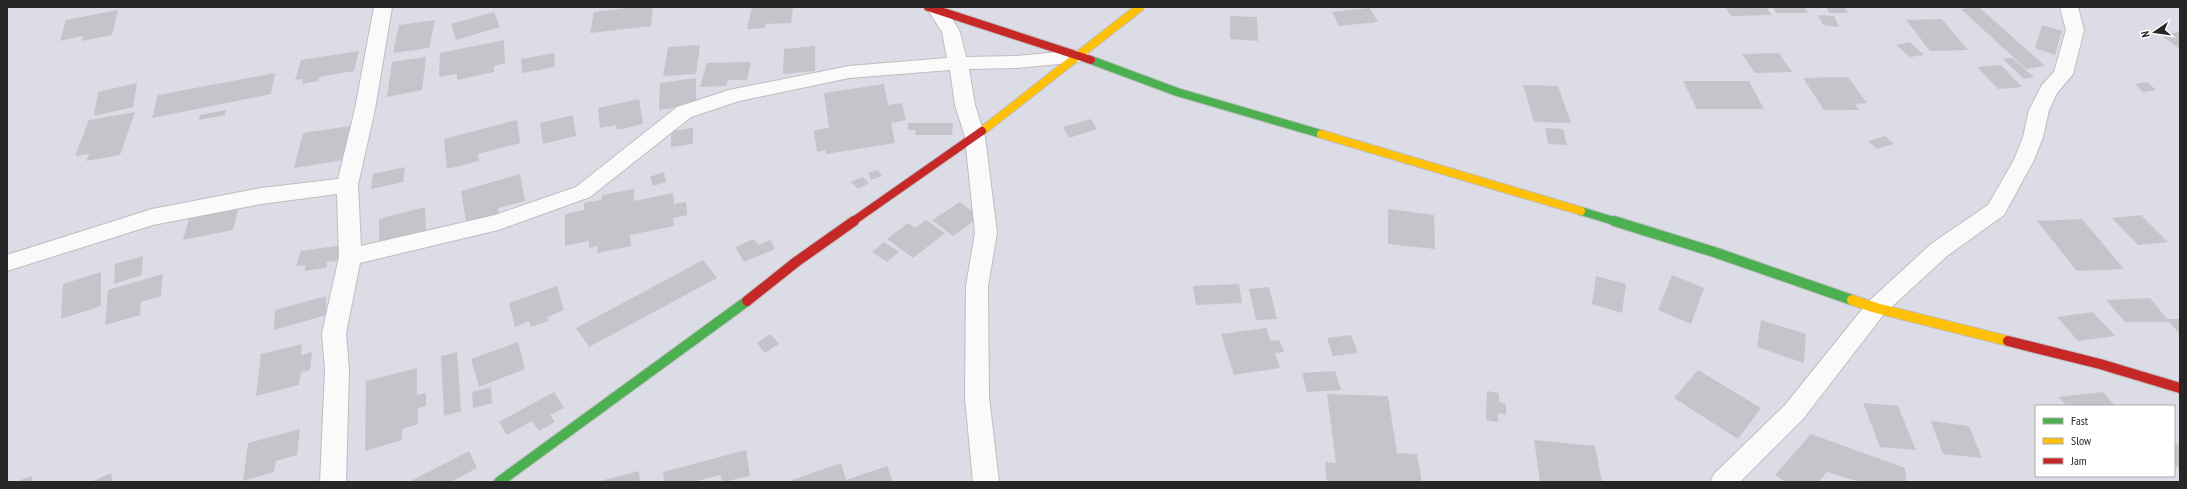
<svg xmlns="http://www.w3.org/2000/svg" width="2187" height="489" viewBox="0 0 2187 489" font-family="'PT Sans Narrow',sans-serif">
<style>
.building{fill:#c4c4cb}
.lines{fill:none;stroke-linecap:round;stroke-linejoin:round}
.street-casing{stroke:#bdbebf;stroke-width:2}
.fast-far1-casing{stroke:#bdbebf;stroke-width:10}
.fast-casing{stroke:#bdbebf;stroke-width:12}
.slow-far1-casing{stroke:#bdbebf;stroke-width:10}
.slow-casing{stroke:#bdbebf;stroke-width:12}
.jam-far1-casing{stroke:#bdbebf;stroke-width:10}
.jam-casing{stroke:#bdbebf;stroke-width:12}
.street{fill:#fafafb;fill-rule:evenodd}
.fast-far1{stroke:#4caf50;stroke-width:8}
.fast{stroke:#4caf50;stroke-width:10}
.slow-far1{stroke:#ffc107;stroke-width:8}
.slow{stroke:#ffc107;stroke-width:10}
.jam-far1{stroke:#c62828;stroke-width:8}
.jam{stroke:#c62828;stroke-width:10}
</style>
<rect width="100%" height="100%" fill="#dcdce6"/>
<!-- building -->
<path class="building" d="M635,7H653L651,26L590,33L594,12Z
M752,7H793L791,23L766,24L765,28L747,29Z
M1725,7H1766L1772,15L1731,16Z
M1773,7H1804L1808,13H1776Z
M1826,7H1844L1848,13H1829Z
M1979,7L2045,66L2026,69L1961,9Z
M1370,8L1378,22L1339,26L1332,12Z
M118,10L112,35L82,41L83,36L60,41L66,20Z
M494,12L500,27L456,40L451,24Z
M1818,15L1834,16L1839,27L1823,25Z
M1230,16L1257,17L1258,41L1230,39Z
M1942,19L1968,50L1930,51L1906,20Z
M435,20L429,48L393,53L399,25Z
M2042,25L2062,31L2055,55L2035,48Z
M2180,32V49L2161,35Z
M504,40L505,63L494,66V72L457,80V74L439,77L440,53Z
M1910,42L1924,55L1910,57L1896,45Z
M700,45L696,74L663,76L668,47Z
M815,46V71L783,74L784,49Z
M359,51L354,71L319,77L318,81L302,84L303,79L295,80L301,60Z
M554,53L555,67L522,73L521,59Z
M1779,53L1792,72L1755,73L1742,54Z
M426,57L422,90L387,97L392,62Z
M2012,58L2034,77L2024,79L2003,59Z
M751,62L747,80H728L726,86L700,87L707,63Z
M2001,65L2022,87L1998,89L1977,67Z
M275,73L271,94L152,118L158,95Z
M1848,77L1867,103L1855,104L1859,110H1824L1803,78Z
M696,78V104L659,110L660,83Z
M1683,81H1749L1764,109H1697Z
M2147,82L2156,90L2143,92L2135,84Z
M137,83L133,107L94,116L98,92Z
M884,84L888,105L902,103L906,120L891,123L895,143L826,154L825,150L817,152L814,130L829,128L824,93Z
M1523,85L1558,86L1571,123L1534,122Z
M639,99L643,124L617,130L616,125L600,128L598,108Z
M226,110L225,115L199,120L200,115Z
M135,112L120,155L86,161L89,154L75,156L89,120Z
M573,115L576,136L543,144L540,123Z
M1091,119L1097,129L1069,138L1063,127Z
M517,120L520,143L478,154L479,161L447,169L444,139Z
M908,123H953L952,135H915L916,130H908Z
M357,125L349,159L294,168L303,133Z
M693,128V144L671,147V131Z
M1545,128L1563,129L1567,145L1548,144Z
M1885,136L1894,144L1877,149L1868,141Z
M405,167L403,182L371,189L373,174Z
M878,170L882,176L871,180L868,173Z
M664,172L666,182L653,186L650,177Z
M520,174L525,201L498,208L499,213L466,222L461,191Z
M863,177L869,183L858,189L851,182Z
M634,189V201L673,193L674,204L686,202L687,215L673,218L674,226L630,235L631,246L597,253L598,246L589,248V241L565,246V214L584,210V203L601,200L602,195Z
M960,202L980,217L953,236L932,220Z
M239,206L233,230L183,240L190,215Z
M425,207L426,231L379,243V219Z
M1388,209L1434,215L1435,249L1388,244Z
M2141,215L2168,242L2138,245L2112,218Z
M2082,219L2124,269L2077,271L2037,221Z
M926,220L945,233L913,258L887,239L908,223L915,228Z
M754,239L758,245L770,240L775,249L744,262L735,247Z
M884,242L899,252L887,262L872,252Z
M343,245L339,261L327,262L326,268L304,271L306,265L296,266L301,251Z
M143,256L142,275L114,284L115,264Z
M703,260L717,278L589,347L576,328Z
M101,272V306L61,319L63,284Z
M163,274L161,296L141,302L140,315L105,325L108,290Z
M1672,275L1704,288L1691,324L1658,310Z
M1596,276L1626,284L1622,313L1592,304Z
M1239,284L1242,303L1196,305L1193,286Z
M557,286L564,310L547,317L548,321L531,327L529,321L515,327L509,303Z
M1269,287L1277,319L1256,320L1249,289Z
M326,296V315L274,330L275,310Z
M2150,298L2167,319H2180V334L2169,322H2125L2106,300Z
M2093,312L2115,336L2078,341L2057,317Z
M1761,320L1806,334L1804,363L1757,347Z
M1266,328L1271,341L1279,340L1284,352L1275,353L1280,368L1234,375L1221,334Z
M770,334L779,344L765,353L757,343Z
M1351,335L1358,353L1333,356L1327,338Z
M518,342L525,369L479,387L471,359Z
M302,344L301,355L312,352L310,370L301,372L299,385L256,396L261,354Z
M457,352L461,411L444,416L441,356Z
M417,368V395L426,393V406L418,408V424L402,429V440L365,451L366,381Z
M1698,370L1761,408L1738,439L1674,398Z
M1335,371L1341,390L1307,392L1302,373Z
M491,387L492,403L473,408L472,392Z
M1487,391L1499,393V402L1506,404V415L1498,413V422L1486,420Z
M554,392L564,408L550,415L555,422L539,431L532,421L507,435L499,422Z
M2103,392L2115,406H2066L2059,397Z
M1327,394L1388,396L1397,453L1417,454L1422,482H1327L1325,462L1336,463Z
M1863,403L1898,406L1916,450L1880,447Z
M1931,421L1969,426L1982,458L1943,454Z
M300,429L297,455L276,461L274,472L243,481L248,443Z
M1811,434L1905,468L1906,482H1860L1827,472L1818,482H1785L1775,475Z
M1534,440L1595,446L1602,482H1540Z
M2180,444V470L2174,463V445Z
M746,450L750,476L723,482L720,475L693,482H664L663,472Z
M469,451L477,468L451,482H409Z
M841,463L846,480L887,466L893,482H792V480Z
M639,471L640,482H600V481Z
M111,473L113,482H91Z
M32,476V482H15Z"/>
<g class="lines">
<!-- street casing -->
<g class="street-casing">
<path id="street" d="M374,7H392L375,109L358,185L361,246L495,215L576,187L677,107L729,90L849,66L947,58L942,32L930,13L924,7H945L960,32L966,57L1016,56L1080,50L1087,52L1089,56L1087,60L1080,62L1016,68L969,69L975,105L985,137L997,233L988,286L989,397L999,482H973L965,397L966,286L975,233L965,137L955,105L950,70L849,78L739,101L691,117L590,197L498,230L360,263L346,333L349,370L346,482H320L325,370L322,333L339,257L337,194L261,204L153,225L7,271V255L152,209L261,188L338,179L355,109Z
M2060,7H2078L2084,30L2073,74L2057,93L2049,110L2043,137L2034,160L2004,215L1947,256L1884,314L1803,419L1740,482H1710L1714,474L1785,405L1868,302L1931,244L1988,205L2014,160L2023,137L2029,110L2042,85L2054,72L2066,30Z"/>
</g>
<!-- fast-far1 casing -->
<g class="fast-far1-casing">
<path id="fast-far1" d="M1091,60L1177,92L1321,134
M1581,211L1617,222"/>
</g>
<!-- fast casing -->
<g class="fast-casing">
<path id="fast" d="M1614,221L1714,252L1852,300
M499,482L747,301"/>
</g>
<!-- slow-far1 casing -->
<g class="slow-far1-casing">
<path id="slow-far1" d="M982,131L1140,7
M1321,134L1581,211"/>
</g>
<!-- slow casing -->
<g class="slow-casing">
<path id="slow" d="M1852,300L1876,308L2008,341"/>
</g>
<!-- jam-far1 casing -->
<g class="jam-far1-casing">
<path id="jam-far1" d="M928,7L1091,60
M852,222L982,131"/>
</g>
<!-- jam casing -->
<g class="jam-casing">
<path id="jam" d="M747,301L796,262L854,221
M2008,341L2100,364L2180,388"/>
</g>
<!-- street -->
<use href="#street" class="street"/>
<!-- fast-far1 -->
<use href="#fast-far1" class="fast-far1"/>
<!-- fast -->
<use href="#fast" class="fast"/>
<!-- slow-far1 -->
<use href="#slow-far1" class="slow-far1"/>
<!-- slow -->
<use href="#slow" class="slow"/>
<!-- jam-far1 -->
<use href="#jam-far1" class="jam-far1"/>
<!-- jam -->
<use href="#jam" class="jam"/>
</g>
<!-- border -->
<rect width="2187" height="489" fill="none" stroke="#272727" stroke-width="16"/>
<!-- legend -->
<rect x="2035" y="405" width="140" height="72" fill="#ffffff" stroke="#a9a9a9"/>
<rect x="2043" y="418" width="20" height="6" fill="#4caf50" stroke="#a9a9a9"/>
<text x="2071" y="425" font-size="12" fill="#272727">Fast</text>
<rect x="2043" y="438" width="20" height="6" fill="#ffc107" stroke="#a9a9a9"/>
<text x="2071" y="445" font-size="12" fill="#272727">Slow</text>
<rect x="2043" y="458" width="20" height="6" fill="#c62828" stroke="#a9a9a9"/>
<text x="2071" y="465" font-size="12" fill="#272727">Jam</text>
<!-- north arrow -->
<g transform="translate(2155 32) rotate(257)" stroke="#ffffff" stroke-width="3" paint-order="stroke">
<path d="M0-3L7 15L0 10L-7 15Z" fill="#272727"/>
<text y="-6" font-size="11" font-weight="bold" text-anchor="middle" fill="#272727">N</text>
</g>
</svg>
